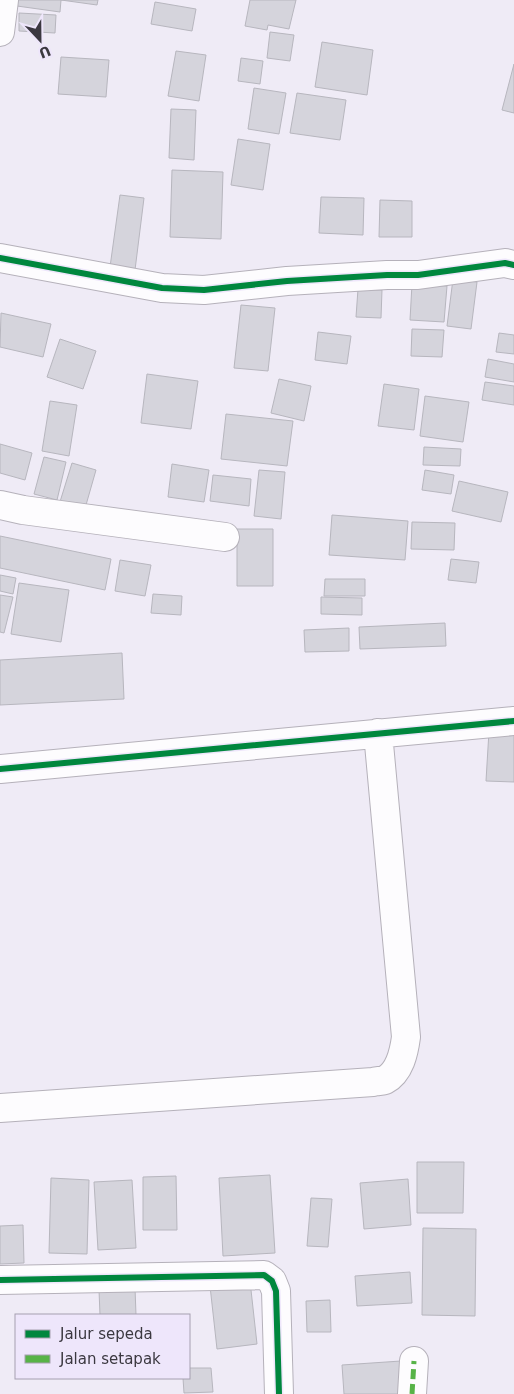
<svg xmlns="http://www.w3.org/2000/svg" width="514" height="1394" viewBox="0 0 514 1394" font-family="'DejaVu Sans',sans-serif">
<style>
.building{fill:#d5d4dc;stroke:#b7b6be}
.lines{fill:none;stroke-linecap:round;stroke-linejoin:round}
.minor-casing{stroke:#b5b1ba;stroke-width:30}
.minor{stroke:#fdfcfe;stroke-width:28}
.quiet{stroke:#57b347;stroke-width:5;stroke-dasharray:10 5;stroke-linecap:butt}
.cycleway-casing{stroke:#eee6fb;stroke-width:9}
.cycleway{stroke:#00873e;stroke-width:6}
</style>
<rect width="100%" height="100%" fill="#efebf6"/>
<!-- building -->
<path class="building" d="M18,0H98L97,5L61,0L60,12L17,6Z
M250,0H296L289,29L268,25L267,30L245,26Z
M155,2L196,9L192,31L151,24Z
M19,13L56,15L55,33L19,31Z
M270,32L294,35L290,61L267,58Z
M322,42L373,50L367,95L315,87Z
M176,51L206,55L199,101L168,96Z
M61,57L109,60L106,97L58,94Z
M241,58L263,61L260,84L238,81Z
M514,64V113L502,110Z
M254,88L286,93L279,134L248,129Z
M297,93L346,100L340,140L290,133Z
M171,109L196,110L194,160L169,158Z
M238,139L270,144L263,190L231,185Z
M172,170L223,172L221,239L170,237Z
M120,195L144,198L135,270L110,267Z
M321,197L364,198L363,235L319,233Z
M380,200L412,201V237H379Z
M453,279L477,282L471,329L447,326Z
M412,284L447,286L444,322L410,320Z
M358,289L382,290L381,318L356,317Z
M241,305L275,308L268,371L234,368Z
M1,313L51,324L43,357L0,347Z
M412,329L444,330L442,357L411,356Z
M318,332L351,336L347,364L315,360Z
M499,333L514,335V354L496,352Z
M60,339L96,351L83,389L47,377Z
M488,359L514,364V382L485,377Z
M147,374L198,381L191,429L141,423Z
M279,379L311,386L304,421L271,413Z
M485,382L514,386V405L482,400Z
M384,384L419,389L414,430L378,426Z
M425,396L469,402L463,442L420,436Z
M50,401L77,405L69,456L42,451Z
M226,414L293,421L287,466L221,459Z
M0,444L32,453L25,480L0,473Z
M424,447L461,449L460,466L423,465Z
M44,457L66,462L57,500L34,494Z
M72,463L96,470L84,512L59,505Z
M172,464L209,470L204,502L168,497Z
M259,470L285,472L281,519L254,516Z
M425,470L454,475L451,494L422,490Z
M213,475L251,479L249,506L210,501Z
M459,481L508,492L501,522L452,511Z
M332,515L408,521L405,560L329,555Z
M412,522L455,523L454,550L411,549Z
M237,529H273V586H237Z
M0,536L111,559L105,590L0,568Z
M451,559L479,562L476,583L448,580Z
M120,560L151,565L145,596L115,591Z
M0,575L16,578L13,594L0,591Z
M325,579H365V596H324Z
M19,583L69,590L61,642L11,634Z
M153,594L182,596L181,615L151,613Z
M0,595L13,597L4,633L0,632Z
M321,597L362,598V615L321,614Z
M445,623L446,646L360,649L359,627Z
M349,628V651L305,652L304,630Z
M122,653L124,699L0,705V660Z
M489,731L514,733V782L486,781Z
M417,1162H464L463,1213H417Z
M270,1175L275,1253L223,1256L219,1178Z
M176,1176L177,1230H143V1177Z
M51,1178L89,1180L87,1254L49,1253Z
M408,1179L411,1225L364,1229L360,1183Z
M132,1180L136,1248L98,1250L94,1182Z
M311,1198L332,1199L328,1247L307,1246Z
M23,1225L24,1263L0,1264V1226Z
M423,1228L476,1229L475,1316L422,1315Z
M410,1272L412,1303L357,1306L355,1276Z
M250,1281L257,1344L217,1349L210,1286Z
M135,1288L136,1315H100L99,1290Z
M330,1300L331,1332H307L306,1301Z
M401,1361L403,1394H344L342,1365Z
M189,1368H211L213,1392L184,1393L183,1378H189Z"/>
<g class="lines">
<!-- minor casing -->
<g class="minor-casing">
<path id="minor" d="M0,32L4,0
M0,258L162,288L204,290L287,281L387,275H418L505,263L514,265
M0,505L23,510L225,537
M0,769L514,721
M0,1108L373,1082C376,1081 382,1081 385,1080C400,1072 404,1052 406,1037L378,733
M0,1280L264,1275L272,1281L276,1291L279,1394
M412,1394L414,1361"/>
</g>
<!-- minor -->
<use href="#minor" class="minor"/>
<!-- quiet -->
<path class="quiet" d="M412,1394L414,1361"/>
<!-- cycleway casing -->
<g class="cycleway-casing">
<path id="cycleway" d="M0,258L162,288L204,290L287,281L387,275H418L505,263L514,265
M0,769L514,721
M0,1280L264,1275L272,1281L276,1291L279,1394"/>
</g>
<!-- cycleway -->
<use href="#cycleway" class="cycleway"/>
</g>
<!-- legend -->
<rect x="15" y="1314" width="175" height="65" fill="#eee6fb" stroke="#a6a0b0"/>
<rect x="25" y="1330" width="25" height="8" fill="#00873e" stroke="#a6a0b0"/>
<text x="60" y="1339" font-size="15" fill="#3b3840">Jalur sepeda</text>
<rect x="25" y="1355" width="25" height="8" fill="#57b347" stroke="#a6a0b0"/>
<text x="60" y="1364" font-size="15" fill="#3b3840">Jalan setapak</text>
<!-- north arrow -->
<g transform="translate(40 40) rotate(158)" stroke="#eee6fb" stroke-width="4" paint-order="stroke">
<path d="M0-4L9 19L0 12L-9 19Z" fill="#3b3840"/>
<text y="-8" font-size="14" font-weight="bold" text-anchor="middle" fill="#3b3840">U</text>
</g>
</svg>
